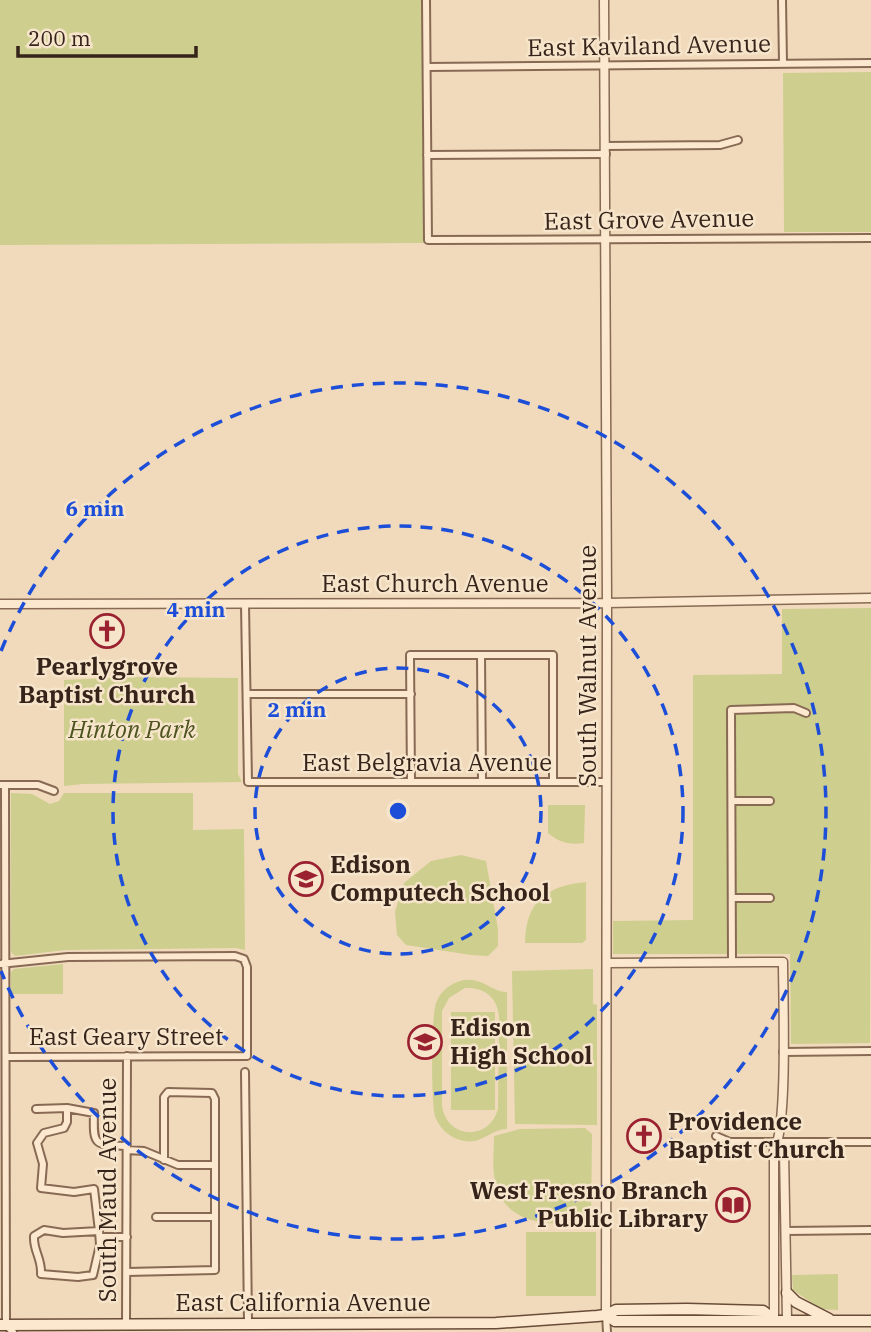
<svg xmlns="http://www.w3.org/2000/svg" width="871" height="1332" viewBox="0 0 871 1332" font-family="'IBM Plex Serif',serif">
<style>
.green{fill:#cece8f;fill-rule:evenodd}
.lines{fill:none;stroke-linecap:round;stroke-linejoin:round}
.minor-casing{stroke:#886a54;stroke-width:10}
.tertiary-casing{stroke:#886a54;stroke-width:11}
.secondary-casing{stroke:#694b38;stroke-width:13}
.minor{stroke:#fbe8ce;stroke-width:6}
.tertiary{stroke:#fbe8ce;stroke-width:8}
.secondary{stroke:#fbe8ce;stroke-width:10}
.ring{fill:none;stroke:#1d4ed8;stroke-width:3.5;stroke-dasharray:12 9}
.labels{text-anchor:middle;stroke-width:5;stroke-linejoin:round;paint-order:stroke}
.street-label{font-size:24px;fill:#36241a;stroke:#f7e5cb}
.poi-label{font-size:24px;font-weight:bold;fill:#36241a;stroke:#f7e5cb;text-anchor:start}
.park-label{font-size:24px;font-style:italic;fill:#4d541f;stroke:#f7e5cb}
.centre{fill:#1d4ed8;stroke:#f7e5cb;stroke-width:3.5}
.ring-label{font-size:21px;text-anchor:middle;font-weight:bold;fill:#1d4ed8;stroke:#f7e5cb;stroke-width:5;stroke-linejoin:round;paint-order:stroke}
</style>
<rect width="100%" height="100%" fill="#f0dabb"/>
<!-- green -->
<path class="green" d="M0,0H423L424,243L0,245Z
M871,72V232H784L783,73Z
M871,608L870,1043L791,1044L790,954H613V921L693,920V675L782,674V609Z
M132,677L238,678V774L242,782L83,784L64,786V680Z
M11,793L32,794L50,804L59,801L64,793H193V830L244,829L245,950L236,948L65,950L15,956L11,952Z
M548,805H585L584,843C569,845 560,843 548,833Z
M461,855L486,861L498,929V946L488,956L471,955L406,945L397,935L395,912L404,883L431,861Z
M586,882V940L582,943H525C526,901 546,886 586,882Z
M63,964V994H11V972L14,969Z
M593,969V1004L597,1005V1125L515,1124L512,971Z
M464,980C484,978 491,992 507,992V1129C489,1129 481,1148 457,1139C447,1135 439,1127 435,1116C431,1102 431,1016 436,1003C441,990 451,983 464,980ZM465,988C484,987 497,997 499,1016L498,1109C489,1142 446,1139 442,1105V1011L449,998Z
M451,1012H495V1110H451Z
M585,1128L592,1134L591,1222C554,1225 505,1228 495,1181C492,1167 494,1150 494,1136L520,1129Z
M526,1232H596V1296H526Z
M838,1274V1310L821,1309L793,1290L792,1275Z"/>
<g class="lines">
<!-- minor casing -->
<g class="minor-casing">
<path id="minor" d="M426,0L428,240L871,238
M782,0L783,63
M427,67L871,63
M605,146L720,145L738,140
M427,155L606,154
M245,604L248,782H607
M481,655L482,782
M247,694H411
M411,782L410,655H553V782
M0,785H38L54,791
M5,785L6,1325L13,1332
M732,801H770
M733,898H770
M732,962L731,710L794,708L806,713
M0,964L68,957L235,956L244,959L247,967V1056L6,1057
M783,1052L871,1051
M245,1072L248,1323
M67,1108V1122L64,1128L44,1133L37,1143L43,1164L41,1188L74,1192L94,1189L99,1231L63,1233L44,1230L34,1236C33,1251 42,1258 41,1274L78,1277L93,1275L100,1245L99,1231
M36,1109L67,1108L94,1113C93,1146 94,1145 127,1146
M716,1136L730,1142H871
M127,1150L144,1151L178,1165H215
M156,1217H215
M786,1231L871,1230
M100,1237H127
M127,1272L215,1270V1099L212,1093L168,1092L164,1097V1160
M606,1315L607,1332
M126,1324L127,1056"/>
</g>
<!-- tertiary casing -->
<g class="tertiary-casing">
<path id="tertiary" d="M604,0L607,603L606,1315
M0,604L607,603L871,598
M607,963L783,962C783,996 788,1128 774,1150V1319
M779,1142L784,1151L787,1320"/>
</g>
<!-- secondary casing -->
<g class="secondary-casing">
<path id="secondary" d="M787,1293L796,1302L829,1319
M606,1315L615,1321H871
M0,1325L496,1323L597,1316L606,1315L616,1310L687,1309L763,1311L774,1319"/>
</g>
<!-- minor -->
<use href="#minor" class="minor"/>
<!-- tertiary -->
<use href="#tertiary" class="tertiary"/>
<!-- secondary -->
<use href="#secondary" class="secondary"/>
</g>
<!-- distance rings -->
<g class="ring">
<circle cx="398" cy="811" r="143"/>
<circle cx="398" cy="811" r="285"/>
<path d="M1 651A428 428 0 1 1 1 971"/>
</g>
<!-- icons -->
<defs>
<g id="church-ring" transform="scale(1.75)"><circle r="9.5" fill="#f7e5cb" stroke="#9a2130" stroke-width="1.5"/><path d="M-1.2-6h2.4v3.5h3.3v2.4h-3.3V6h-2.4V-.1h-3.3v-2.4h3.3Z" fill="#9a2130"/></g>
<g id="school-ring" transform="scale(1.75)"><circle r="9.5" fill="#f7e5cb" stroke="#9a2130" stroke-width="1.5"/><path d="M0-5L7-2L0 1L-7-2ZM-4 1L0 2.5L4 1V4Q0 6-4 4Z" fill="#9a2130"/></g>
<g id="library-ring" transform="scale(1.75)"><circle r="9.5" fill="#f7e5cb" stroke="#9a2130" stroke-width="1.5"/><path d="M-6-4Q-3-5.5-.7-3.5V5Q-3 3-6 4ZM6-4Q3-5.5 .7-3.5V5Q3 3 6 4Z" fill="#9a2130"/></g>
</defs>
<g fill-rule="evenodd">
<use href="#church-ring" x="107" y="631"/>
<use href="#school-ring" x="306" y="879"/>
<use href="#school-ring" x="425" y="1042"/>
<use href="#church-ring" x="644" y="1136"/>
<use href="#library-ring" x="733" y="1205"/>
</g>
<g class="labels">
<!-- street labels -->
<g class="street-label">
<text transform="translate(649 46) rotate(-1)" y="8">East Kaviland Avenue</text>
<text transform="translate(649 220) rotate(-1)" y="8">East Grove Avenue</text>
<text x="435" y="592">East Church Avenue</text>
<text transform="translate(588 666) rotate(-90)" y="8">South Walnut Avenue</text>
<text x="427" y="771">East Belgravia Avenue</text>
<text x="126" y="1045">East Geary Street</text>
<text transform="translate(108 1190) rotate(-90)" y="8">South Maud Avenue</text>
<text x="303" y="1311">East California Avenue</text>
</g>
<!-- poi labels -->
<g class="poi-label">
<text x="107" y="675" text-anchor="middle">Pearlygrove<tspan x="107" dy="28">Baptist Church</tspan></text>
<text x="330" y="873">Edison<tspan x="330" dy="28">Computech School</tspan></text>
<text x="450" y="1036">Edison<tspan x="450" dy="28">High School</tspan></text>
<text x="668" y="1130">Providence<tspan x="668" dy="28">Baptist Church</tspan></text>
<text x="708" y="1199" text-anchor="end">West Fresno Branch<tspan x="708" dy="28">Public Library</tspan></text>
</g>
<!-- park labels -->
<g class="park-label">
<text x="132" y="738">Hinton Park</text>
</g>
</g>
<circle cx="398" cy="811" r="10" class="centre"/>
<g class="ring-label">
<text x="95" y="516">6 min</text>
<text x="196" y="617">4 min</text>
<text x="297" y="717">2 min</text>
</g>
<!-- scale -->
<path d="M18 46v10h178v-10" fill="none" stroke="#36241a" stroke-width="3.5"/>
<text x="28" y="46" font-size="21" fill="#36241a" stroke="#f7e5cb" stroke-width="5" paint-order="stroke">200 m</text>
</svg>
